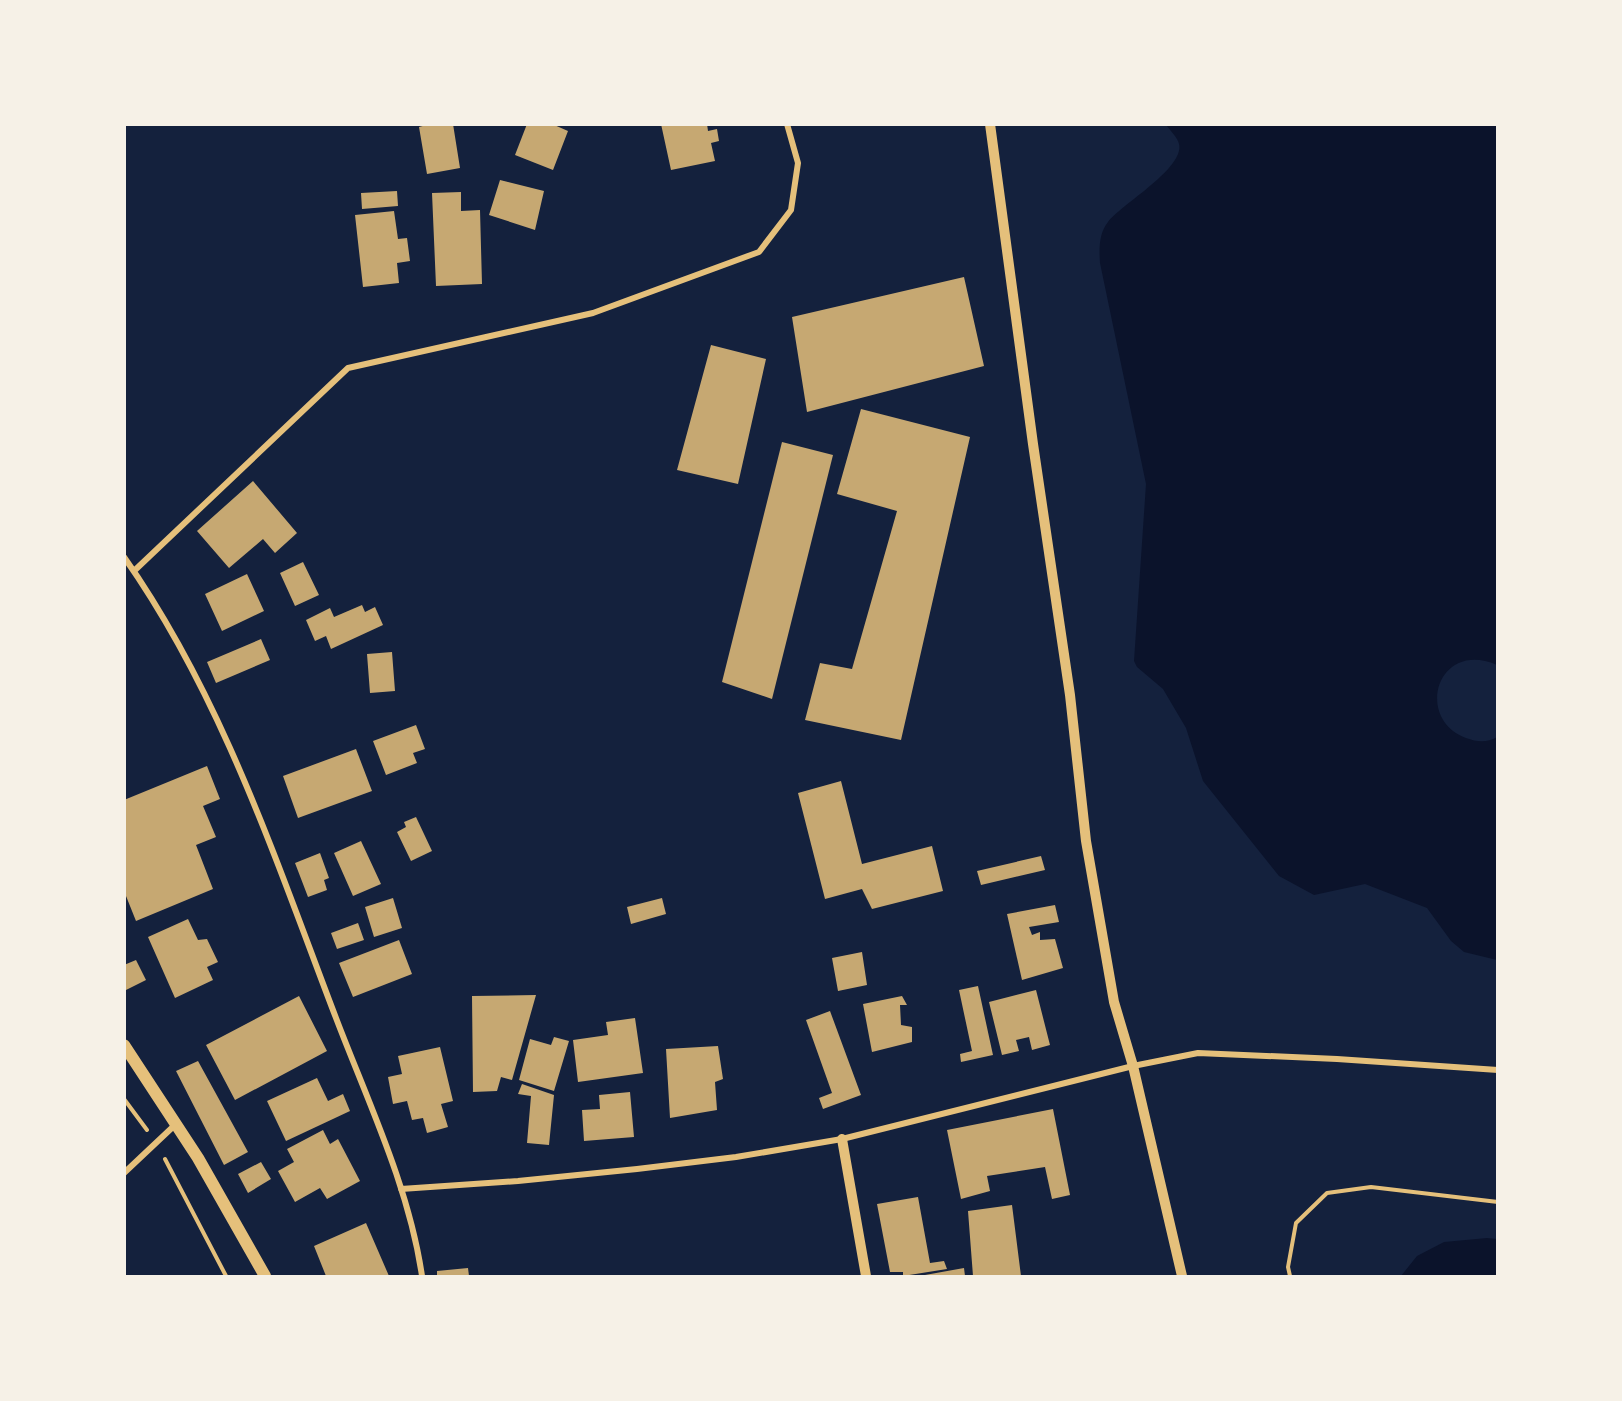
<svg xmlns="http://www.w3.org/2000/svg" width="1622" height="1401" viewBox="0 0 1622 1401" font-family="Inter,sans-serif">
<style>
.water{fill:#0b132b}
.building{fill:#c6a872}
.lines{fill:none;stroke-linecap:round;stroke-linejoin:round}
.path{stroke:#e5c07b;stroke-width:4}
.minor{stroke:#e5c07b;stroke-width:6}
.tertiary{stroke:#e5c07b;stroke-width:10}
.secondary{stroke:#e5c07b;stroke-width:12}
</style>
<rect width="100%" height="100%" fill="#14213d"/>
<!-- water -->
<path class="water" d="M1166,125H1497V665C1437,639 1414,719 1466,738C1477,742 1487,743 1497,737V960L1464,952L1451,941L1427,908L1365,884L1314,895L1279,876L1203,781L1186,728L1163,689L1137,667L1134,661L1146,484L1100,263C1099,249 1099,233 1108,222C1122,204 1185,168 1179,144C1178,138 1170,130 1166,125Z
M1487,1238L1497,1239V1276H1401L1417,1256L1444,1242Z"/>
<!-- building -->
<path class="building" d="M430,124H453L460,168L427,174L419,127Z
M527,124H552L568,131L553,170L515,155Z
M661,124H707L708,131L717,129L719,141L711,143L715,161L671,170Z
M500,180L544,191L535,230L489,215Z
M397,191L398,206L362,209L361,193Z
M461,192V211L480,210L482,284L436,286L432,193Z
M394,211L398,239L407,238L410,261L397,263L399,283L363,287L355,215Z
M964,277L984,366L807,412L792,317Z
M711,345L766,359L738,484L677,470Z
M861,409L970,437L901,740L805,720L820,663L852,669L897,511L837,494Z
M782,442L833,455L772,699L722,682Z
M253,481L297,533L275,553L263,539L229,568L197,531Z
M303,562L319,595L295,606L280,573Z
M247,574L264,611L222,631L205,594Z
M362,605L365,612L375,607L383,625L331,649L326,636L315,641L306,620L330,608L334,617Z
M261,639L270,660L216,683L207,662Z
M392,652L395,691L370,693L367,654Z
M416,725L425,749L413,753L417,763L386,775L373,741Z
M356,749L372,791L298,818L283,776Z
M207,766L220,799L203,806L216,837L196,845L213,889L136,921L124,891V800Z
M841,781L862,864L932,846L943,891L872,909L862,889L825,899L798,793Z
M416,817L432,851L411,861L397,832L406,827L404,822Z
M361,841L381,884L353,896L334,853Z
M320,853L329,878L324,880L327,890L308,897L295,863Z
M1041,856L1045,870L981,885L977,871Z
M393,898L402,928L374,937L365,907Z
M662,898L666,914L631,924L627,907Z
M1055,905L1059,922L1029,927L1032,935L1040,932V940L1055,939L1063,968L1022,980L1007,914Z
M188,919L198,940L207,939L218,962L207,967L213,980L175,998L148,937Z
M358,923L364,940L337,949L331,933Z
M399,940L412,974L353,997L339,963Z
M862,952L867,985L838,991L832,958Z
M136,960L146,980L126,990L124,965Z
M978,986L993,1055L961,1062L960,1054L972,1051L959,990Z
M1036,990L1050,1045L1032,1050L1029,1037L1016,1040L1019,1051L1002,1055L989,1002Z
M536,995L512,1080L501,1077L497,1091L473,1092L472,996Z
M299,996L327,1051L235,1100L206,1045Z
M902,996L907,1005H900L901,1025L912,1027V1042L872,1052L863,1004Z
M830,1011L861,1095L823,1109L819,1098L832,1093L806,1020Z
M635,1018L643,1073L578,1082L573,1040L608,1035L606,1022Z
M554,1037L569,1041L554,1091L519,1080L530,1039L551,1045Z
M718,1046L723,1079L715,1082L717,1110L670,1118L666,1049Z
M440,1047L453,1101L441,1104L448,1127L427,1133L423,1118L412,1120L407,1101L393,1104L388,1077L402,1074L398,1056Z
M198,1061L248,1152L224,1165L176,1071Z
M317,1078L328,1101L343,1094L350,1111L286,1141L267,1101Z
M522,1084L554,1095L549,1145L527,1143L531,1096L518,1094Z
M630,1092L634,1137L584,1141L582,1110L600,1109L599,1095Z
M1053,1109L1070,1195L1052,1199L1045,1167L987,1176L990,1191L961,1199L947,1130Z
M323,1130L330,1144L338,1139L360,1181L327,1199L320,1188L295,1202L278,1171L294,1162L287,1149Z
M261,1162L271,1179L248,1193L238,1174Z
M918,1197L930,1263L944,1261L947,1269L903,1276V1272H890L877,1204Z
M1012,1205L1021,1276H973L968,1211Z
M366,1223L389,1276H326L314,1246Z
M468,1268L469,1276H437V1271Z
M964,1268L965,1276H925V1275Z"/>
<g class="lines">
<!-- path -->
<path class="path" d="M124,1099L147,1130
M165,1159L226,1276
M1290,1276L1288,1267L1296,1223L1327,1193L1371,1187L1498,1202"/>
<!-- minor -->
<path class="minor" d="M124,557C222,696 276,861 336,1018C368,1102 409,1187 422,1276
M134,571L348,368L593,313L759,252L791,210L798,163L787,124
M124,1173L176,1124
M401,1189L518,1181L637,1169L736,1157L842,1139L1133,1066L1198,1053L1337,1059L1498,1070"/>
<!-- tertiary -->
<path class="tertiary" d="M990,124L1033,444L1070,695L1086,841L1114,1002L1133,1066L1182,1276
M842,1139L866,1276"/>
<!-- secondary -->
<path class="secondary" d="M124,1045L198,1158L265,1276"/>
</g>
<!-- border -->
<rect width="1622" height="1401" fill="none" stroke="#f6f1e7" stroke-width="252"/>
</svg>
